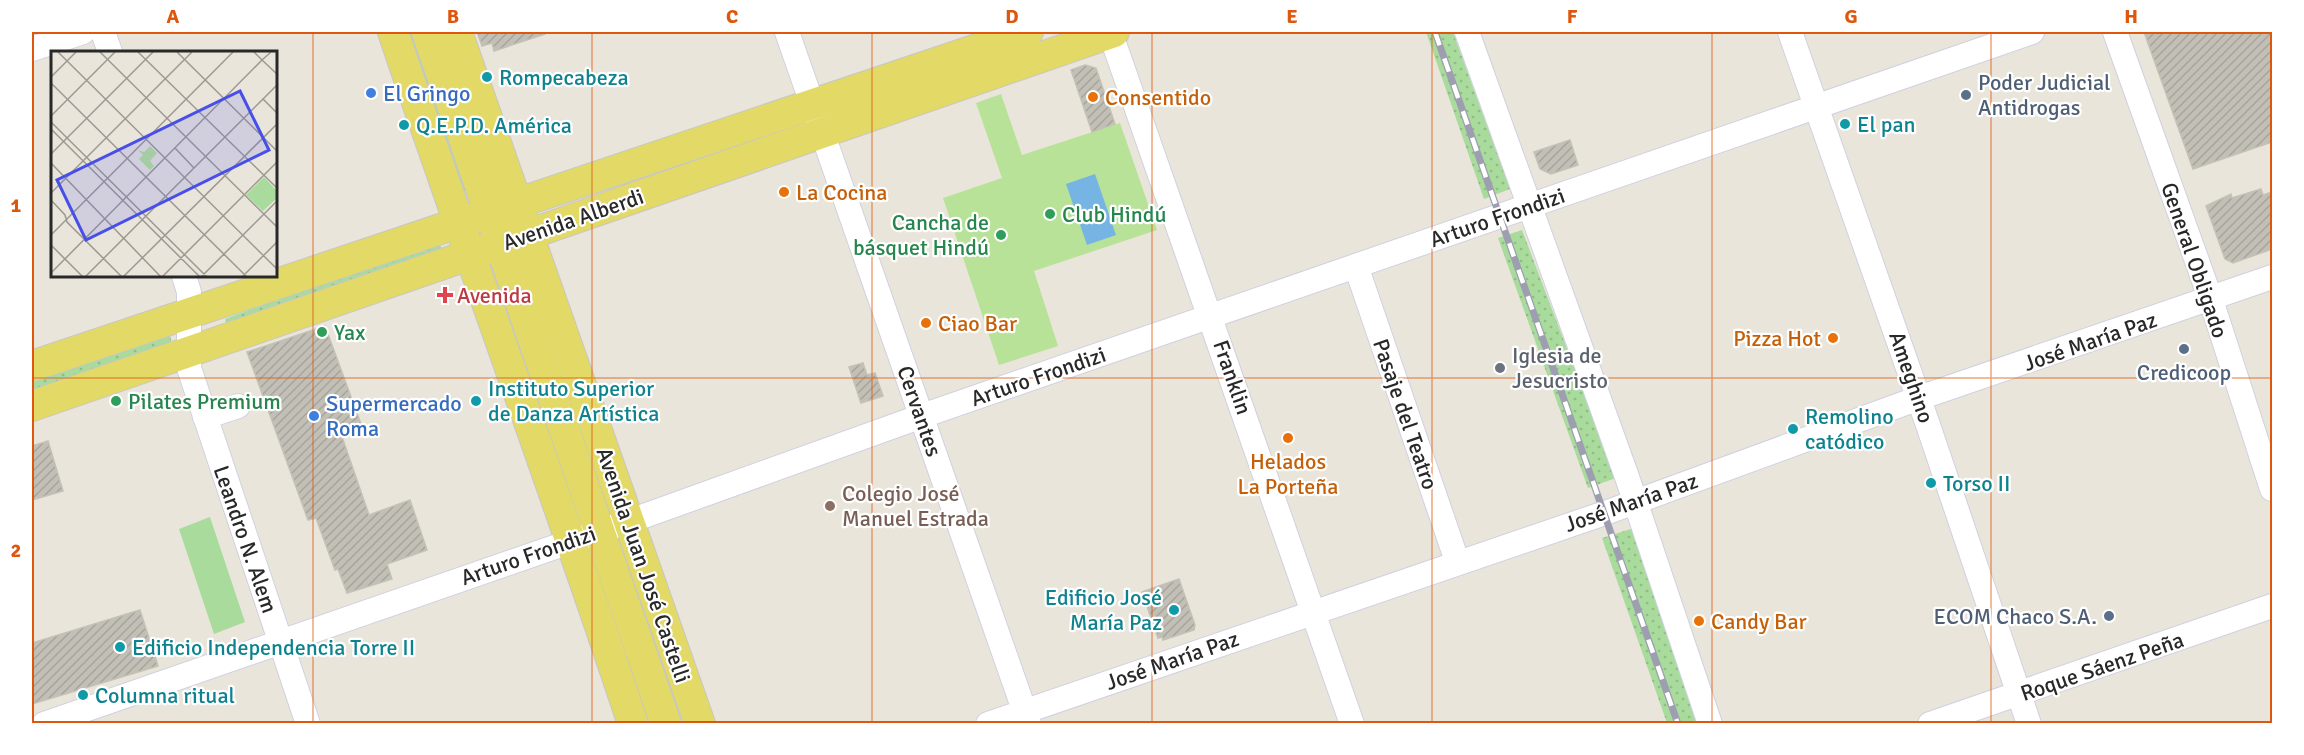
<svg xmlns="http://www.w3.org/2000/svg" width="2304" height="755" viewBox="0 0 2304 755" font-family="Signika,sans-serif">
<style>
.grass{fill:url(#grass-dots)}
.park{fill:#a8db9c}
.pitch{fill:#b7e298}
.water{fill:#76b5e3}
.building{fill:url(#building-hatch);stroke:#c4c1b5;stroke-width:1.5}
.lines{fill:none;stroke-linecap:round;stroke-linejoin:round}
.minor-casing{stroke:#d0d1e0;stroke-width:26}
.major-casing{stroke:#c7c7c7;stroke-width:32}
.minor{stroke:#fff;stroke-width:24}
.major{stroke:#e3d966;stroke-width:30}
.rail-casing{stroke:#9e9eb1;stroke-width:7}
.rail{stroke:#fff;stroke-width:4.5;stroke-dasharray:14;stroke-linecap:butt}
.grid{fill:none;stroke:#de570d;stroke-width:1.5;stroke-opacity:0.55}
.culture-dot{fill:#0f9aa8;stroke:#fff;stroke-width:2}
.shop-dot{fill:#3f7fe0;stroke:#fff;stroke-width:2}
.service-dot{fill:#5c6f8a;stroke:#fff;stroke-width:2}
.food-dot{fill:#e8710a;stroke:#fff;stroke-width:2}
.leisure-dot{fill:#2e9e5b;stroke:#fff;stroke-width:2}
.health-dot{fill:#e0444e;stroke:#fff;stroke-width:2}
.worship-dot{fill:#6b7280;stroke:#fff;stroke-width:2}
.education-dot{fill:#8d6e63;stroke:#fff;stroke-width:2}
.labels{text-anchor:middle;stroke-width:4.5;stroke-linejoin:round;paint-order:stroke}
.culture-label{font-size:22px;fill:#0d838f;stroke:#fff;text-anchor:start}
.service-label{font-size:22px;fill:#4e5e75;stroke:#fff;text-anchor:start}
.shop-label{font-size:22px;fill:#366cbe;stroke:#fff;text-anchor:start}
.food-label{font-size:22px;fill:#c56008;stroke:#fff;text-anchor:start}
.leisure-label{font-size:22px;fill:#27864d;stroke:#fff;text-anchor:start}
.street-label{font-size:22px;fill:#282828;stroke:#fff}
.health-label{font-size:22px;fill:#be3a42;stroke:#fff;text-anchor:start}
.worship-label{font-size:22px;fill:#5b616d;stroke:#fff;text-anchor:start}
.education-label{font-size:22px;fill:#785e54;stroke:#fff;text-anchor:start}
.inset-road{fill:none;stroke:#9c9993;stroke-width:1.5}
.view{fill:#484ee9;fill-opacity:0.15;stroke:#484ee9;stroke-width:3}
.inset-edge{fill:none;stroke:#282828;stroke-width:3}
.neatline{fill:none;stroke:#de570d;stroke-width:2}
.grid-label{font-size:20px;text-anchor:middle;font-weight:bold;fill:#de570d}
</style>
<defs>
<pattern id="grass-dots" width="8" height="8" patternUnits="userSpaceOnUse" patternTransform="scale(1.5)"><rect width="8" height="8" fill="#a8db9c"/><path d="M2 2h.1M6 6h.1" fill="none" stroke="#91bc86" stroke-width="1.8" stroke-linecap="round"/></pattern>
<pattern id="building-hatch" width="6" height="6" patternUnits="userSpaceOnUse" patternTransform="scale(1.5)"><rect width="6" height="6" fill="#c2bfb6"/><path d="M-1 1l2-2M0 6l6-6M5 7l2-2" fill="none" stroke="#a7a49c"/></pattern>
</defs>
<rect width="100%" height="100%" fill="#e9e5db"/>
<!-- grass -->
<path class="grass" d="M403,32H418L472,189L459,193Z
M1426,32H1453L1510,189L1484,199Z
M1522,230L1616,478L1588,488L1498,238Z
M436,240L443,250L230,331L225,319Z
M169,331L172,344L32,392V378Z
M1634,528L1703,723H1667L1602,538Z"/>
<!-- park -->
<path class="park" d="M210,517L245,622L214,634L179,529Z"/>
<!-- pitch -->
<path class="pitch" d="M1001,94L1022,155L1120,123L1157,230L1034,271L1058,346L999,365L943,198L1002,178L976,103Z"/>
<!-- water -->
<path class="water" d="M1095,174L1116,235L1087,245L1066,184Z"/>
<!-- building -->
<path class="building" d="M477,32H544L545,34L494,51L492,43L482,46Z
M2144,32H2272V142L2193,169Z
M1085,65L1096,68L1115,124L1092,132L1071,70Z
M1570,140L1578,165L1551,174L1540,169L1534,152Z
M2261,189L2263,195L2272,192V249L2233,263L2225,259L2206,206L2231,194L2232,198Z
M325,326L361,424L340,431L369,515L410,500L427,550L387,564L392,579L347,593L338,569L335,570L316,518L308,520L247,352Z
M863,363L867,375L875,373L883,396L861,403L849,367Z
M48,441L63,491L32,500V446Z
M1179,579L1195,625L1194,630L1163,640L1162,637L1158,638L1142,592Z
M140,610L158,666L32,704V643Z"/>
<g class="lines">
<!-- minor casing -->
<g class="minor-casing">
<path id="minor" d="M103,32L110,52
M787,32L1029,724
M1110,32L1352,724
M1467,32L1627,477L1710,724
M1790,32L1928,425L2029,724
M2115,32L2211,300L2272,489
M32,49L83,32
M1356,266L1457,561
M184,276L189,292V368L308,724
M205,417L238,406
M44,724L630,521L922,416L2032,32
M988,724L1605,513L1919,398L2272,277
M1930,724L2272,606"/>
</g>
<!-- major casing -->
<g class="major-casing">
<path id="major" d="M393,32C471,263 556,492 633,724
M427,32L666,724
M457,32L700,724
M32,366L1028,32
M32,406L1114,32"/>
</g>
<!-- minor -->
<use href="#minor" class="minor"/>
<!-- major -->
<use href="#major" class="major"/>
<!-- rail casing -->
<g class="rail-casing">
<path id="rail" d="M1435,32L1678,724"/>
</g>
<!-- rail -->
<use href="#rail" class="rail"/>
</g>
<!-- grid -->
<path class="grid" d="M313,32V724M592,32V724M872,32V724M1152,32V724M1432,32V724M1712,32V724M1991,32V724M32,378H2272"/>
<!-- markers -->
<g class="culture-dot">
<circle cx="487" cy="77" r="6"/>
<circle cx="1845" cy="124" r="6"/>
<circle cx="404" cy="125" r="6"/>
<circle cx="476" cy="401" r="6"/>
<circle cx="1793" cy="429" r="6"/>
<circle cx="1931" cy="483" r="6"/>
<circle cx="1174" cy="610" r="6"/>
<circle cx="120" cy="647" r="6"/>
<circle cx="83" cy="695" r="6"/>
</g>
<g class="shop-dot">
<circle cx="371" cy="93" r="6"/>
<circle cx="314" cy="416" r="6"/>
</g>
<g class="service-dot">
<circle cx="1966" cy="95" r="6"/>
<circle cx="2184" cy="349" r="6"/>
<circle cx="2109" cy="616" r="6"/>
</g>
<g class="food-dot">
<circle cx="1093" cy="97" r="6"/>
<circle cx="784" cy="192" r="6"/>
<circle cx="926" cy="323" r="6"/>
<circle cx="1833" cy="338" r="6"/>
<circle cx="1288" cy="438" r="6"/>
<circle cx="1699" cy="621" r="6"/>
</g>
<g class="leisure-dot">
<circle cx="1050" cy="214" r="6"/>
<circle cx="1001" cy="235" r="6"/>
<circle cx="322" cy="332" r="6"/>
<circle cx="116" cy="401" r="6"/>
</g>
<path class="health-dot" d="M442 286h6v6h6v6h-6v6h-6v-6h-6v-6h6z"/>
<circle class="worship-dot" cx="1500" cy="368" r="6"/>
<circle class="education-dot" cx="830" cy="506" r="6"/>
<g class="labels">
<!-- culture labels -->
<g class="culture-label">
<text x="499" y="85">Rompecabeza</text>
<text x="1857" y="132">El pan</text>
<text x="416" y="133">Q.E.P.D. América</text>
<text x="488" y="396">Instituto Superior<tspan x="488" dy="25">de Danza Artística</tspan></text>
<text x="1805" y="424">Remolino<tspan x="1805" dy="25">catódico</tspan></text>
<text x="1943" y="491">Torso II</text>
<text x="1162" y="605" text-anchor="end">Edificio José<tspan x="1162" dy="25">María Paz</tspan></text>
<text x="132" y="655">Edificio Independencia Torre II</text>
<text x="95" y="703">Columna ritual</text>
</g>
<!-- service labels -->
<g class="service-label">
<text x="1978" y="90">Poder Judicial<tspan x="1978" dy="25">Antidrogas</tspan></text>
<text x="2184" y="380" text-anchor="middle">Credicoop</text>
<text x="2097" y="624" text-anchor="end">ECOM Chaco S.A.</text>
</g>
<!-- shop labels -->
<g class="shop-label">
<text x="383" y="101">El Gringo</text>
<text x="326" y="411">Supermercado<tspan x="326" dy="25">Roma</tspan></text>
</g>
<!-- food labels -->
<g class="food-label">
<text x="1105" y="105">Consentido</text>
<text x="796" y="200">La Cocina</text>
<text x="938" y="331">Ciao Bar</text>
<text x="1821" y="346" text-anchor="end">Pizza Hot</text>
<text x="1288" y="469" text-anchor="middle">Helados<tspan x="1288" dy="25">La Porteña</tspan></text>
<text x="1711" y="629">Candy Bar</text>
</g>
<!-- leisure labels -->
<g class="leisure-label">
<text x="1062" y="222">Club Hindú</text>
<text x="989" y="230" text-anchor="end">Cancha de<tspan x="989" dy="25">básquet Hindú</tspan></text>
<text x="334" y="340">Yax</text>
<text x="128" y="409">Pilates Premium</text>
</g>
<!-- street labels -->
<g class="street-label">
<text transform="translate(1497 217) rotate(-19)" y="8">Arturo Frondizi</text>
<text transform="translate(573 219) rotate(-19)" y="8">Avenida Alberdi</text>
<text transform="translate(2195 260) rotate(71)" y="8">General Obligado</text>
<text transform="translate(2090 341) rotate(-19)" y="8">José María Paz</text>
<text transform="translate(1038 376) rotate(-19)" y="8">Arturo Frondizi</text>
<text transform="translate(1233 377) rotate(71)" y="8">Franklin</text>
<text transform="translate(1912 377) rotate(71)" y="8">Ameghino</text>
<text transform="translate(920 411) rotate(71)" y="8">Cervantes</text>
<text transform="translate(1406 414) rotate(71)" y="8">Pasaje del Teatro</text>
<text transform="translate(1631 502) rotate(-19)" y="8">José María Paz</text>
<text transform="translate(246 539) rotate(71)" y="8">Leandro N. Alem</text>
<text transform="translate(528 555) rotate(-19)" y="8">Arturo Frondizi</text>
<text transform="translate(644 565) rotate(71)" y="8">Avenida Juan José Castelli</text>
<text transform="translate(1172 660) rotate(-19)" y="8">José María Paz</text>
<text transform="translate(2102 666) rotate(-19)" y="8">Roque Sáenz Peña</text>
</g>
<!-- health labels -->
<g class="health-label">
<text x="457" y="303">Avenida</text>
</g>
<!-- worship labels -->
<g class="worship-label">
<text x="1512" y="363">Iglesia de<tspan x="1512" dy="25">Jesucristo</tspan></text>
</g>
<!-- education labels -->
<g class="education-label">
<text x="842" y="501">Colegio José<tspan x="842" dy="25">Manuel Estrada</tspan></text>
</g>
</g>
<!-- overview -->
<g transform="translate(51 51)">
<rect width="226" height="226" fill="#e9e5db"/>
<path d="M213,126L226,140V147L212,160L195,144Z" fill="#a8db9c"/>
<path d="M99,95L106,102L99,110L103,115L99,119L88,108L92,104L87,99L93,101Z" fill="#b7e298"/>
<path class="inset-road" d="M7,1L227,219M49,1L227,177M87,1L227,138M126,1L227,101M203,1L211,9L220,1M0,26L25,1M0,32L196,226M212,48L227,63M0,65L64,1M0,71L156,226M0,78L149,226M124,97L143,117M0,103L102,1M0,112L110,226M0,142L141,1M0,149L14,164L16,171L71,226M0,184L182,1M0,194L32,226M0,222L211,9L227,24M151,225L227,149M34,226L227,33M72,226L227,72M111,226L227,110M191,226L227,190"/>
<path class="view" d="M189,40L218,99L35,189L6,129Z"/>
<rect width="226" height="226" class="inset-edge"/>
</g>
<!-- border -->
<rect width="2304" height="755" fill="none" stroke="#ffffff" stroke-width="66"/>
<rect x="33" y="33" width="2238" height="689" class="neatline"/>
<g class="grid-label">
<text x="173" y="23">A</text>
<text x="453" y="23">B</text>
<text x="732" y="23">C</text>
<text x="1012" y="23">D</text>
<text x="1292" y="23">E</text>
<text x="1572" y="23">F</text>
<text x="1851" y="23">G</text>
<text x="2131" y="23">H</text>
<text x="16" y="212">1</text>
<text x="16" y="557">2</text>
</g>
</svg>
